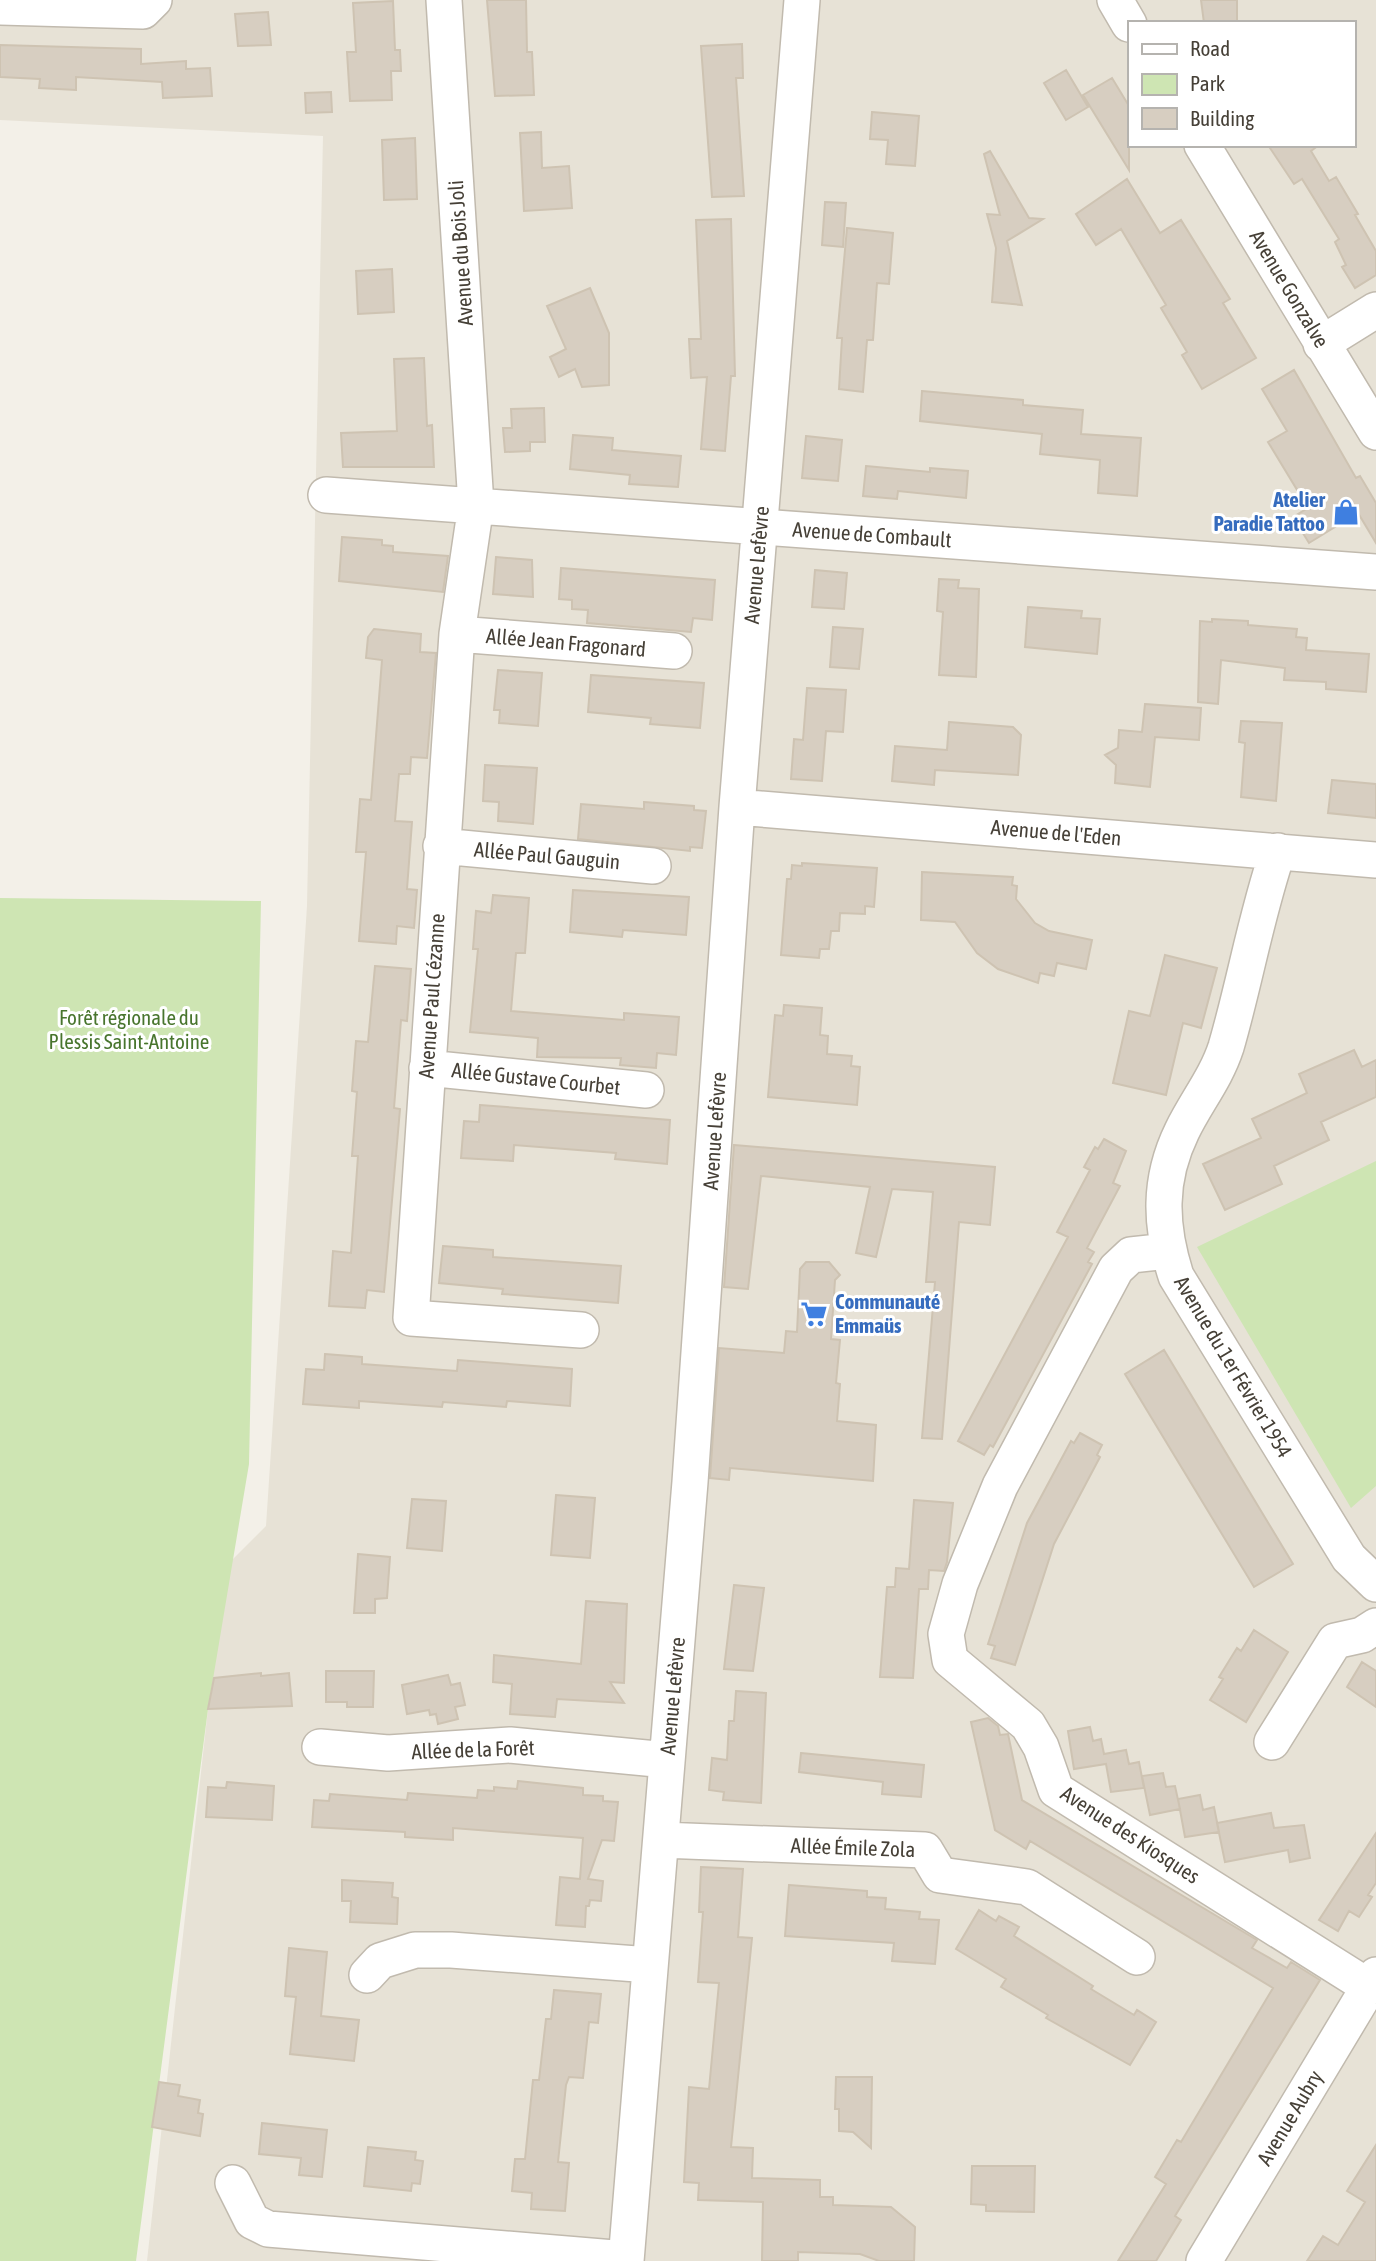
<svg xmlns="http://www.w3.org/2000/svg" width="1376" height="2261" viewBox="0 0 1376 2261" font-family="'Asap Condensed',sans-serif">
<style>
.residential{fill:#e7e2d6;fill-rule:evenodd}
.green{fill:#cee5b3}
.building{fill:#d7cec1;stroke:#cec3b2;stroke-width:2}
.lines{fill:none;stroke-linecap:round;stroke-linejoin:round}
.minor-casing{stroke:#c1baae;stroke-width:38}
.minor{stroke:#fff;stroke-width:35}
.labels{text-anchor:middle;stroke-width:6;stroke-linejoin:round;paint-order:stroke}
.street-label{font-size:21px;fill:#464037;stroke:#fff}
.shop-label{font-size:21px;font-weight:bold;fill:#366cbe;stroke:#fff;text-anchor:end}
.park-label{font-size:21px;fill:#48752d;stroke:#fff}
</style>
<rect width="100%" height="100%" fill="#f3f0e8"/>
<!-- residential -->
<path class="residential" d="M0,0H1376V2261H147L208,1709L229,1563L266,1526L307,906L323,136L0,120ZM1129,23H1353V145H1129Z"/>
<!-- green -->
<path class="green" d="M0,898L261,901L249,1464L208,1709L136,2261H0Z
M1376,1161V1486L1351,1508L1197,1247Z"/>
<!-- building -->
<path class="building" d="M487,0H526L527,52H532L534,95L495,96Z
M1201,0H1237V23H1204Z
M393,1L395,50H400L401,71H391L392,100L350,101L347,52H356L353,3Z
M268,12L271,45L238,46L235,14Z
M742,44L743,78H736L744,196L712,197L701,46Z
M0,45L141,49V64L186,61V69L210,68L212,96L163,98L162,82L76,77V90L39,88L40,79L0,77Z
M1066,70L1088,107L1066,120L1044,83Z
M1112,78L1129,106V170L1083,95Z
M331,92L332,112L306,113L305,93Z
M872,112L919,116L915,166L886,164L888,140L870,139Z
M541,132L542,168L569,166L572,208L524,211L520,133Z
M415,138L417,199L384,200L382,140Z
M1268,145H1319L1311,151L1329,181L1336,177L1358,214L1355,215L1376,251V275L1355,288L1342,267L1346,265L1335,242L1339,239L1302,179L1294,184Z
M990,151L1029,218L1043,219L1007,241L1022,305L992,302L996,248L987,214L1000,215L984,154Z
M1127,179L1160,233L1181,220L1230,299L1223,303L1256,358L1202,389L1182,355L1187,352L1161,308L1166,305L1121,229L1096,245L1076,214Z
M825,202L846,203L843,247L822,245Z
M731,219L735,376H731L725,451L701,449L707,377L691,378L689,339H701L696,220Z
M847,228L893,233L889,284L877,283L873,340H867L863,392L839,389L842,338H837Z
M392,269L394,312L358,314L356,271Z
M590,288L609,333V385L582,387L575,369L559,377L550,357L566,349L547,306Z
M424,358L427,426L432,425L434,467H343L341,433L397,431L394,359Z
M1294,370L1356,478L1360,476L1376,503V543L1358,513L1309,543L1293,517L1308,508L1268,442L1287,431L1262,389Z
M922,391L1023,400V405L1083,410L1081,434L1141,438L1137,496L1098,493L1100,460L1040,454L1042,434L920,421Z
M544,408L545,442H530V451L505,452L503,428H512L511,409Z
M573,435L613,438L612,450L681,456L678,487L629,484L630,475L570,469Z
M806,436L842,440L838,481L802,478Z
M866,466L930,472V468L968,471L966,498L898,491L897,499L863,496Z
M342,537L382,540V545L393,546V552L448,556L443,592L339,581Z
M496,557L532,560L533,597L493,594Z
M561,568L715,580L712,620L693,618L691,632L587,623L588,610L572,609V600L559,599Z
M815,570L847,573L844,609L812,607Z
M939,579L959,580L958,588L979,589L976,677L939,675L943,612L937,611Z
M1028,607L1082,611L1081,618L1100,619L1097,654L1025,647Z
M1212,619L1248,621V625L1297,629L1296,637L1307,638L1306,650L1369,654L1366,692L1326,689V682L1284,680L1285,668L1221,660L1218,704L1198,702L1200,621L1212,622Z
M833,627L863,629L859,669L830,667Z
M374,629L421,634L420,652L436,653L427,758L411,757L410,774H399L395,821L412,822L407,889L417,890L414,928L397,926L396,944L359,941L366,852H356L360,799L371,800L382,660L366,658L368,637Z
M498,670L542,673L538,726L499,723L500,710H494Z
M591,675L704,683L700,728L650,724L651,718L588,712Z
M807,688L846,690L843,732L826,731L822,781L791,779L794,739L803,740Z
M1145,704L1201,708L1199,740L1155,737L1150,787L1115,783L1116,765L1105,755L1118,748L1119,730L1142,732Z
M1241,721L1282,723L1276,801L1241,797L1245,743L1239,742Z
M949,722L1013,727L1021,735L1018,775L935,770L934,785L892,781L895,746L947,750Z
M485,765L537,768L533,824L498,821L499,802L483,801Z
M1332,780L1376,784V818L1328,813Z
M644,802L694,806V810L706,811L702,848L690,847V851L578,839L581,804L644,809Z
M802,863L877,868L874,907L865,906V914L840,913L839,931H831L829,949H820L819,958L781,955L787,879H791L792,865L802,866Z
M922,872L1013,877L1012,885L1017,886L1016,899L1035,923L1049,931L1092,940L1086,969L1057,963L1054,976L1040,973L1038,983L998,969L977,953L955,922L921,920Z
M573,890L689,897L686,935L623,930L622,937L570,932Z
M493,895L529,898L525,953H516L511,1011L624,1020V1013L679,1017L676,1055L657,1053L656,1068L620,1065L621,1058L537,1057L538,1038L470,1032L478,949H473L476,911L491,913Z
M1165,955L1217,968L1201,1028L1183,1023L1166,1095L1113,1083L1129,1011L1150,1016Z
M375,966L411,969L407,1021L401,1020L394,1108L400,1109L384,1292L367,1290L365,1308L329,1306L333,1251L351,1253L358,1156H352L357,1092L352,1091L356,1041L368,1042Z
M784,1005L822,1008L820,1035L828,1036L827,1054L852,1056L851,1066L860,1067L857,1105L768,1097L775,1015L783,1016Z
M1354,1050L1362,1067L1376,1060V1097L1321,1122L1329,1140L1274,1166L1282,1184L1225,1210L1203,1164L1261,1138L1252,1119L1307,1093L1299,1074Z
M480,1105L670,1120L667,1164L615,1159L616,1153L514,1145L513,1161L461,1158L464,1121L479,1122Z
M1104,1139L1126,1151L1113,1183L1120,1186L1087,1248L1094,1252L1088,1262L1092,1264L993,1447L990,1445L984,1455L958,1441L1068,1237L1057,1232L1090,1170L1084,1167L1095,1147L1098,1149Z
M734,1145L995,1167L990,1225L959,1222L942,1439L922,1438L935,1282H926L933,1192L892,1189L876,1257L856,1253L870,1187L761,1176L748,1289L724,1287Z
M443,1246L493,1250V1257L621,1266L618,1303L502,1294L503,1289L439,1283Z
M806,1262H829L840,1275L835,1280L831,1339L840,1340L836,1383L840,1384L837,1421L876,1425L873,1481L730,1468L729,1480L710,1478L719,1348L784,1353L786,1331L797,1332L800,1269Z
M1164,1350L1293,1564L1254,1587L1125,1374Z
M325,1354L362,1357V1364L457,1371L458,1360L572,1369L570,1406L507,1401L506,1407L443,1402L442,1407L359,1401V1408L303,1404L306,1369L324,1370Z
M1080,1433L1102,1445L1097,1455L1100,1457L1054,1544L1015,1665L991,1658L995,1646L988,1644L1027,1523L1071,1441L1074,1443Z
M556,1495L595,1498L590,1558L551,1555Z
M412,1499L446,1501L442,1551L407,1548Z
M914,1500L953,1503L947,1562L944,1571L929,1570L928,1589H919L913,1678L880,1677L887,1587H895L896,1568L909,1569Z
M358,1554L390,1557L387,1598L375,1599V1613H354Z
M734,1585L764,1588L753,1671L724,1669Z
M586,1601L627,1604L624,1683L610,1682L624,1703L557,1699L555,1717L510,1714L512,1684L493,1682L494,1655L581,1664Z
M1254,1630L1288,1652L1246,1722L1210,1700L1223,1679L1219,1677L1237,1648L1241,1651Z
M1362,1662L1376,1671V1707L1347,1687Z
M326,1671H374L373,1707H347V1702H326Z
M261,1673V1676L289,1673L292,1706L208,1709L214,1678Z
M448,1675L451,1685L460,1683L465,1705L455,1707L458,1719L438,1724L436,1714L430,1715L429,1710L407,1714L402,1685Z
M736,1691L766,1693L761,1803L723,1800L724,1792L709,1790L712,1758L727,1760L729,1721H734Z
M988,1718L998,1726L1000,1735L1008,1734L1022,1800L1257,1940L1252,1948L1287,1968L1291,1962L1320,1980L1175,2216L1181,2220L1156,2261H1118L1166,2184L1155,2177L1177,2140L1181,2142L1273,1988L1030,1841L1026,1849L995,1830L971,1722Z
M1090,1727L1093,1741L1101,1739L1104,1754L1126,1750L1129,1764L1139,1762L1144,1788L1111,1792L1106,1764L1074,1769L1068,1731Z
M801,1753L924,1765L921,1797L882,1794L883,1782L799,1772Z
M1163,1773L1166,1787L1175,1786L1180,1809L1150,1815L1142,1776Z
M518,1781L583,1788V1795L603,1796V1801L618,1802L614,1841L602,1840L588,1879L603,1881L601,1901L590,1900L589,1906H586L585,1927L556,1925L560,1877L580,1879L583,1838L453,1828V1840L405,1837V1832L312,1827L314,1800L329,1801L330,1794L407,1800L408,1793L477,1798L478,1790L494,1791V1787L517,1789Z
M227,1782L274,1786L272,1820L206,1817L208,1787L226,1788Z
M1200,1795L1203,1810L1214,1807L1219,1832L1185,1837L1178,1799Z
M1271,1813L1274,1828L1304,1825L1310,1858L1290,1862L1288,1850L1225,1862L1217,1823Z
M1376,1833V1883L1368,1895L1372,1897L1359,1917L1349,1911L1338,1931L1319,1920Z
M701,1867L743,1869L738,1937L752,1938L731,2147L753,2148L752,2178L820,2180V2197H833V2205L891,2207L915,2227L914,2261H879L860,2254L798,2252V2261H762L763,2202L698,2200L699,2183L684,2182L689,2087L709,2089L719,1983L698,1982L703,1912H699Z
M342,1880L393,1883L392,1897L398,1898L397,1924L350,1922L351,1901H342Z
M789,1885L867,1891V1897L886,1898L885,1909L920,1912L919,1919L939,1920L935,1964L892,1961L894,1943L785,1936Z
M979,1910L996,1921L999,1916L1019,1927L1014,1936L1093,1986L1091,1989L1134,2015L1137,2010L1156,2022L1130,2065L1046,2018L1048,2015L1001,1987L1006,1979L956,1949Z
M289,1948L327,1952L321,2016L359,2020L354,2061L290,2054L296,1997L285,1996Z
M554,1990L601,1994L598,2023L589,2022L583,2078L569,2077L566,2085L558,2162L569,2163L565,2211L531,2209L532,2193L512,2191L515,2159H525L533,2080H539L546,2019H551Z
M836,2077H872L871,2148L853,2132L839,2131V2109H835Z
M159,2082L180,2085L178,2096L200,2100L198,2113L203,2114L200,2136L152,2127Z
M262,2123L327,2130L322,2177L299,2175L301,2158L259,2154Z
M1376,2145V2261H1307L1323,2236L1338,2245L1365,2202L1347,2191Z
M368,2147L416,2152L415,2160L423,2161L420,2184L412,2183L411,2191L364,2186Z
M972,2166H1035L1034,2212L986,2211V2205L971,2204Z"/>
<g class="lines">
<!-- minor casing -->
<g class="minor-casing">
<path id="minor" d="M444,0L476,505L457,634L411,1318L581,1330
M1115,0L1129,24
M0,7L143,11L154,0
M1202,145L1376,432
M1321,344L1376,310
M326,495L1376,572
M457,634L674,651
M737,807L1376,860
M441,846L653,866
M1278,851C1256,915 1245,982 1226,1047C1216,1078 1196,1102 1182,1131C1158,1180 1160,1226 1176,1276L1349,1558L1376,1584
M427,1068L646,1090
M1168,1251L1131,1255L1116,1269L1000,1486L960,1584L946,1634L950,1660L1028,1725L1041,1747L1056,1790L1369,1987
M1272,1742L1335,1641L1362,1635L1376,1626
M320,1747L388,1753L510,1745L667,1760
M661,1840L925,1850L940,1875L1027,1887L1137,1957
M367,1975L380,1961L415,1950H451L650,1965
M233,2183L252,2221L268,2229L626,2259
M626,2261L690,1482L737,807L802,0
M1204,2261L1376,1975"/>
</g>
<!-- minor -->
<use href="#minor" class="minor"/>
</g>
<!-- icons -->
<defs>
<g id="shop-bare" transform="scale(2.1)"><path d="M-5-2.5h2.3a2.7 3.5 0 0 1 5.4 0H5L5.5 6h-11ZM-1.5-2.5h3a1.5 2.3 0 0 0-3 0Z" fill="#3f7fe0" stroke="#fff" stroke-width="2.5" paint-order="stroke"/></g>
<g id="supermarket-bare" transform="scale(2.1)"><path d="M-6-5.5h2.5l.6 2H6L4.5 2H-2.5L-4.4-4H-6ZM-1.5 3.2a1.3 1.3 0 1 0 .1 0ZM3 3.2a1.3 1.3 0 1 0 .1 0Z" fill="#3f7fe0" stroke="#fff" stroke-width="2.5" paint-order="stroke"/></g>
</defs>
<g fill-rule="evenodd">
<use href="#shop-bare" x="1346" y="512"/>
<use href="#supermarket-bare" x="814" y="1314"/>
</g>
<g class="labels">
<!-- street labels -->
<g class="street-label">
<text transform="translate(461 253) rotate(-94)" y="7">Avenue du Bois Joli</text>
<text transform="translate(1289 289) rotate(59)" y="7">Avenue Gonzalve</text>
<text transform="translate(872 535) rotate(4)" y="7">Avenue de Combault</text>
<text transform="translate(757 565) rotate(-85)" y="7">Avenue Lefèvre</text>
<text transform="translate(566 643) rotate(5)" y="7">Allée Jean Fragonard</text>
<text transform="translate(1056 833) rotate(5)" y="7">Avenue de l'Eden</text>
<text transform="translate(547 856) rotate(5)" y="7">Allée Paul Gauguin</text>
<text transform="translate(432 996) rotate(-86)" y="7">Avenue Paul Cézanne</text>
<text transform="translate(536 1079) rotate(6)" y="7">Allée Gustave Courbet</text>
<text transform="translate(715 1131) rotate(-86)" y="7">Avenue Lefèvre</text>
<text transform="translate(1233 1367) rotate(59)" y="7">Avenue du 1er Février 1954</text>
<text transform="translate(673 1696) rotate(-85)" y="7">Avenue Lefèvre</text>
<text transform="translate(473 1750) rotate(-2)" y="7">Allée de la Forêt</text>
<text transform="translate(1130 1835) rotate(33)" y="7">Avenue des Kiosques</text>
<text transform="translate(853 1848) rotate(2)" y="7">Allée Émile Zola</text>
<text transform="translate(1290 2118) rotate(-59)" y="7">Avenue Aubry</text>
</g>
<!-- shop labels -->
<g class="shop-label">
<text x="1325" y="507">Atelier<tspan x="1325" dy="24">Paradie Tattoo</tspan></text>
<text x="835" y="1309" text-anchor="start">Communauté<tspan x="835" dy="24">Emmaüs</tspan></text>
</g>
<!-- park labels -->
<g class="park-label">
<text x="129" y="1025">Forêt régionale du<tspan x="129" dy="24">Plessis Saint-Antoine</tspan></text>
</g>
</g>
<!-- legend -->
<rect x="1128" y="21" width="228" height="126" fill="#ffffff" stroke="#b5b3af" stroke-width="2"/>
<rect x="1142" y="44" width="35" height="10" fill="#ffffff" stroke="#b5b3af" stroke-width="2"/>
<text x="1190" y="56" font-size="21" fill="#464037">Road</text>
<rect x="1142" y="74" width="35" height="21" fill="#cee5b3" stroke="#b5b3af" stroke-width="2"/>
<text x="1190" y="91" font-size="21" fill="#464037">Park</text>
<rect x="1142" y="108" width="35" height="21" fill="#d7cec1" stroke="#b5b3af" stroke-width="2"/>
<text x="1190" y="126" font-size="21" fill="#464037">Building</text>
</svg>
